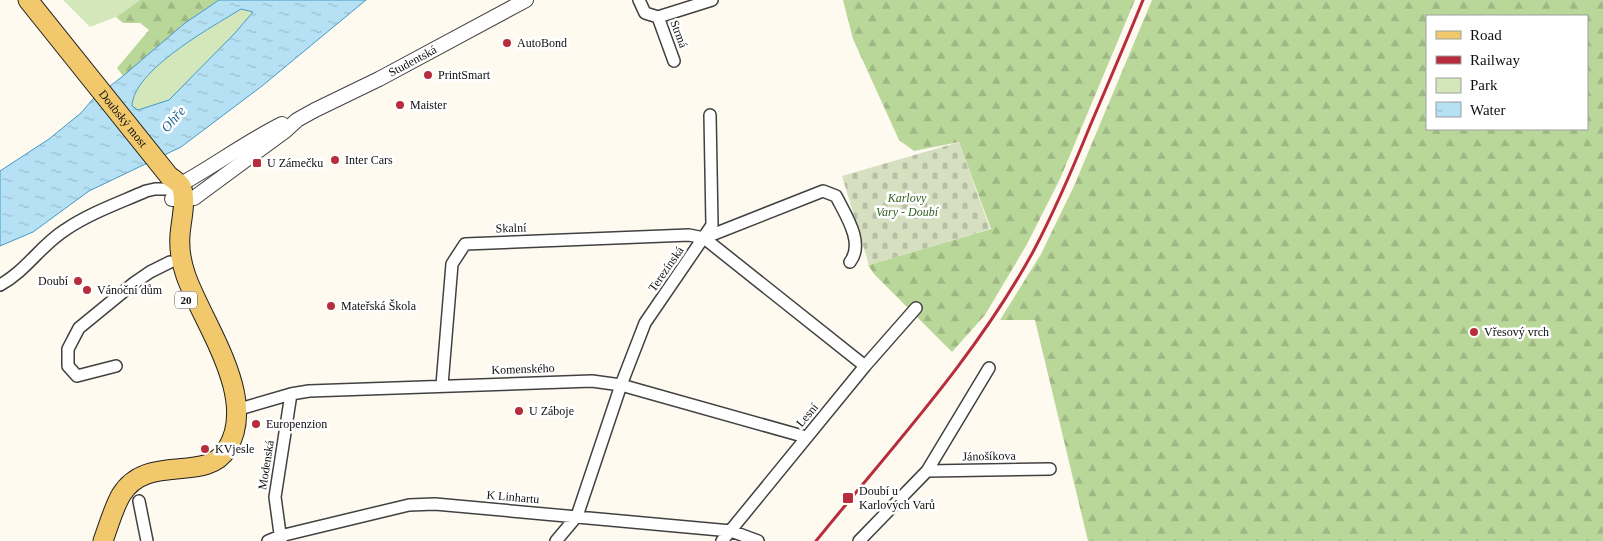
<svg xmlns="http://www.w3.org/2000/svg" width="1603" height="541" viewBox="0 0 1603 541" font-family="Georgia,serif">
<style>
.green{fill:#d4e7ba}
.forest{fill:url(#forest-firs);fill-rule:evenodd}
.cemetery{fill:url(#cemetery-stones)}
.water{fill:url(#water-ripples);stroke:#419ac6;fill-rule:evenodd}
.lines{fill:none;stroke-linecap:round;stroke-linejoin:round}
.minor-casing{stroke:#414141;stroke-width:14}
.tertiary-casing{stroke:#414141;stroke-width:16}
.primary-casing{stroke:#1f1f1f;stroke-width:21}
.minor{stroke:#fff;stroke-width:11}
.tertiary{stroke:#fff;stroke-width:14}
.primary{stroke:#f1c86c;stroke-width:19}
.rail{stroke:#b72d3d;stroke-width:3}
.poi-dot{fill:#b72d3d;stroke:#fff;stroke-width:2}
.labels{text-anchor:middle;stroke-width:5;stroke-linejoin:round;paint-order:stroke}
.shield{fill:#fff;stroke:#565656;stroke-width:1}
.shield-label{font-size:11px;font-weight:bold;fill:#0e0e0e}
.street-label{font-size:12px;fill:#0e0e0e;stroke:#fff}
.poi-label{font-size:12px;fill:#0e0e0e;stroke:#fff;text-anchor:start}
.park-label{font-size:12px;font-style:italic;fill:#336221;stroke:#fff}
.water-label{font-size:14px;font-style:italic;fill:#1d6b99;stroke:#fff}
</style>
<defs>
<pattern id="forest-firs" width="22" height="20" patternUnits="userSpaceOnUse" patternTransform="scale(1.25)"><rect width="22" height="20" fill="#bad79a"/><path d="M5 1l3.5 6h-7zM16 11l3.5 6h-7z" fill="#9fb784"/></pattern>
<pattern id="cemetery-stones" width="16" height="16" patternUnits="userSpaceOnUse" patternTransform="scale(1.25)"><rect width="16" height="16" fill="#d7dfc1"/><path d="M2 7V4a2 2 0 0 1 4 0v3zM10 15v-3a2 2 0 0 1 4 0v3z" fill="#b7bea5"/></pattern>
<pattern id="water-ripples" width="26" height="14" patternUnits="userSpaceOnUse" patternTransform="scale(1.25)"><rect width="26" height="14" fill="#b6e0f3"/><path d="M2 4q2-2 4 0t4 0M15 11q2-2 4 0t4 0" fill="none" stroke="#9bbfcf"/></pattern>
</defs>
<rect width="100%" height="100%" fill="#fefaef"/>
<!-- green -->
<path class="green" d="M63,0H140L116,17L90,27Z
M241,9L253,12L235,33L169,100L138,110L132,106C134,70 212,27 241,9Z"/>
<!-- forest -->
<path class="forest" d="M140,0H219L185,23L123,76L117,68L149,30L140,23H123L116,17Z
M843,0H1135L1060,179L1026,246L985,315L952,352L874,274L868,265L991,229L959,142L914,151L899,140L853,39Z
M1152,0H1603V541H1088L1035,320H1000L1041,254L1074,186ZM1427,16H1587V129H1427Z"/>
<!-- cemetery -->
<path class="cemetery" d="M959,142L990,229L869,265L842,176Z"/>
<!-- water -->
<path class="water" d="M219,0H366L262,86L181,147L89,191L33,232L0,246V171L49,139L81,113L92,100L123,76L185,23ZM241,9L253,12L235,33L169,100L138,110L132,106C133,70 212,27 241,9Z"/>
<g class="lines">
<!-- minor casing -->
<g class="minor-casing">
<path id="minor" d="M639,0L645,13L658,17L712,0
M658,17L674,61
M704,238L823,191L836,196C845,214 865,243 850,262
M0,285C26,271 41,245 65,230C90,213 119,203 146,191L155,189H171
M116,366L77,376L68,366V349L79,328L134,283L150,272L170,262
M442,385L452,264L465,244L689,235L704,238L865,366
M236,410L291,394L309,391L592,381L621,385L806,437
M927,471L1050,469
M139,501L147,541
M268,541L280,536L409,505L435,504L731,531L758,541
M281,541L275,497L291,394
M556,541L577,516L621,385L645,323L712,225L710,115
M722,541L865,366L916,308
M859,541L927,471L989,368"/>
</g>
<!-- tertiary casing -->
<g class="tertiary-casing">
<g id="tertiary">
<path d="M172,189C210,169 244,143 282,124"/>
<path id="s1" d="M172,199L194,198L285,131L297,120L315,110L379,79L526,0"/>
</g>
</g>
<!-- primary casing -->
<g class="primary-casing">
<g id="primary">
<path id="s2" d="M28,0L169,176C173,179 178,182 181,186C187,200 181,220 180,235C179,249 181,262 186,276C203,324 259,398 227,449C206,484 147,452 121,495C114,507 108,527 103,541"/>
</g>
</g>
<!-- minor -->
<use href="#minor" class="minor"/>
<!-- tertiary -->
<use href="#tertiary" class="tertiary"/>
<!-- primary -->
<use href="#primary" class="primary"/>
<!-- rail -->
<path class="rail" d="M816,541C892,447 976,357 1034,250C1055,210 1073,168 1090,126C1108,84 1126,42 1143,0"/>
</g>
<!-- markers -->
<g class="poi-dot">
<circle cx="507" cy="43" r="5"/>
<circle cx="428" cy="75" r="5"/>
<circle cx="400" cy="105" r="5"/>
<circle cx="335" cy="160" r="5"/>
<rect x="252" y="158" width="10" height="10" rx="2.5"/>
<circle cx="78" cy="281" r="5"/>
<circle cx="87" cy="290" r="5"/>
<circle cx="331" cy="306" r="5"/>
<circle cx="1474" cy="332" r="5"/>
<circle cx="519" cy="411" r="5"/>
<circle cx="256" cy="424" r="5"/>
<circle cx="205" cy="449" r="5"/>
<rect x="842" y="492" width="12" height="12" rx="2.5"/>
</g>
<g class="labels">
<!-- shield labels -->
<rect class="shield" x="175" y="291.5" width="22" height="17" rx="4"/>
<g class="shield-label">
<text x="186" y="304">20</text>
</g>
<!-- street labels -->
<g class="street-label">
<text transform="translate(679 34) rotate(70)" y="4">Strmá</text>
<text dy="4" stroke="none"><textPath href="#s1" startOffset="281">Studentská</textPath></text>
<text dy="4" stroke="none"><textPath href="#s2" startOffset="152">Doubský most</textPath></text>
<text transform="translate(511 228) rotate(-2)" y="4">Skalní</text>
<text transform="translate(666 269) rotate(-55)" y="4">Terezínská</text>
<text transform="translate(523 369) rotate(-2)" y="4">Komenského</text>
<text transform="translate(807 415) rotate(-50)" y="4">Lesní</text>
<text transform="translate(989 456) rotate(-1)" y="4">Jánošíkova</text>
<text transform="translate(266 465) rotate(-81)" y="4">Modenská</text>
<text transform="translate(513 497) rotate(5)" y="4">K Linhartu</text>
</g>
<!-- poi labels -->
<g class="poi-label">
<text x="517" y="47">AutoBond</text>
<text x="438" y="79">PrintSmart</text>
<text x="410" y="109">Maister</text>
<text x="345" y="164">Inter Cars</text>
<text x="267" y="167">U Zámečku</text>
<text x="68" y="285" text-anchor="end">Doubí</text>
<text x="97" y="294">Vánoční dům</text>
<text x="341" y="310">Mateřská Škola</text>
<text x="1484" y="336">Vřesový vrch</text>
<text x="529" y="415">U Záboje</text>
<text x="266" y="428">Europenzion</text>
<text x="215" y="453">KVjesle</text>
<text x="859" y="495">Doubí u<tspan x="859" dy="14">Karlových Varů</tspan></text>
</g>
<!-- park labels -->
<g class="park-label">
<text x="907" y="202">Karlovy<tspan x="907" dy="14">Vary - Doubí</tspan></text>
</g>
<!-- water labels -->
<g class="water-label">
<text transform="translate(173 119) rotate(-49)" y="5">Ohře</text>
</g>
</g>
<!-- legend -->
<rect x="1426" y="15" width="162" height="115" fill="#ffffff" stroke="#9f9f9f"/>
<rect x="1436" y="31" width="25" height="8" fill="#f1c86c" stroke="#9f9f9f"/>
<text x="1470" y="40" font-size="15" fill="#0e0e0e">Road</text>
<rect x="1436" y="56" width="25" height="8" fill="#b72d3d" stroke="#9f9f9f"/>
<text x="1470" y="65" font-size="15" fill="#0e0e0e">Railway</text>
<rect x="1436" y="78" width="25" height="15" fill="#d4e7ba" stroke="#9f9f9f"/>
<text x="1470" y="90" font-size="15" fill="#0e0e0e">Park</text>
<rect x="1436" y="102" width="25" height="15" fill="url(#water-ripples)" stroke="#9f9f9f"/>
<text x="1470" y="115" font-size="15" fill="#0e0e0e">Water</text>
</svg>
